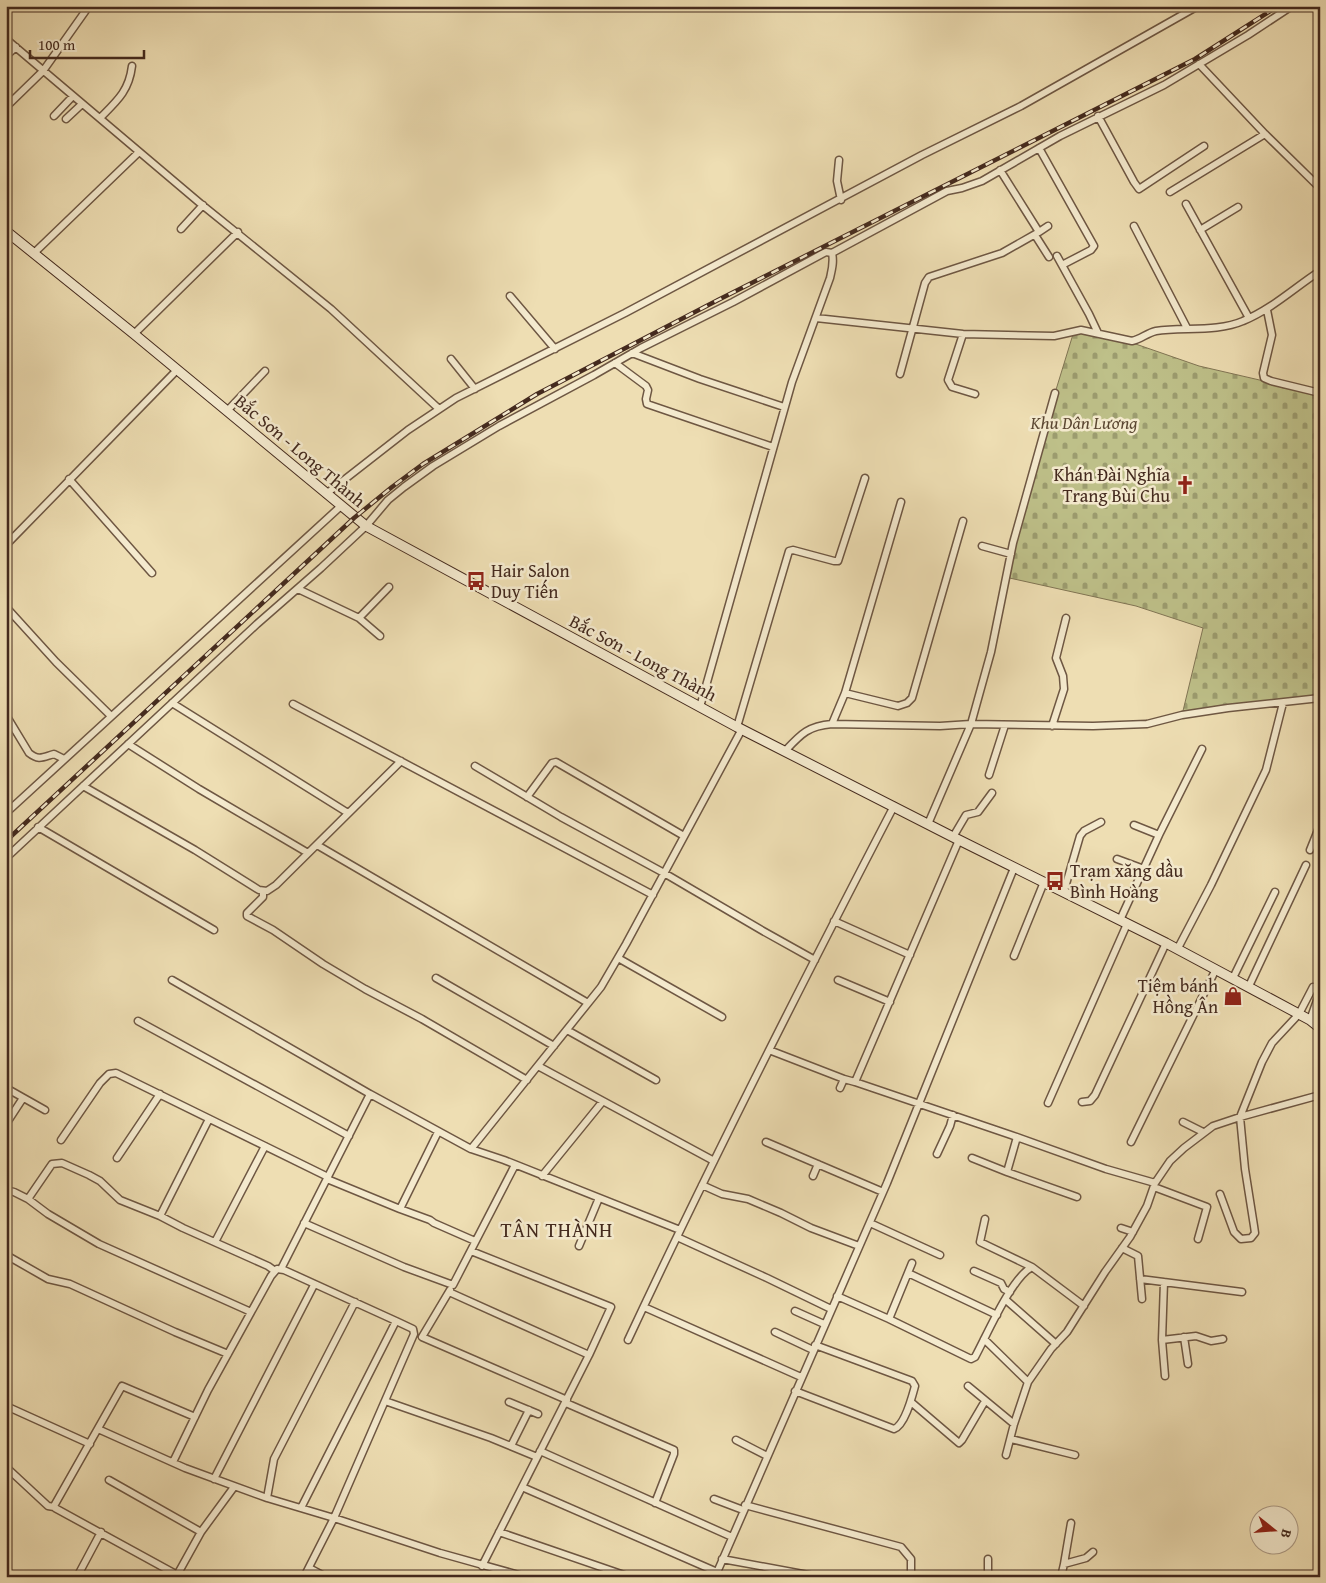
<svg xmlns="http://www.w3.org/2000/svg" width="1326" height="1583" viewBox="0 0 1326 1583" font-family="'Gentium Book Plus',serif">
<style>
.cemetery{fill:url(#cemetery-stones);stroke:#817554}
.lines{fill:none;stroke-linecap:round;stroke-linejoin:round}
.street-casing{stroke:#6e5743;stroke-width:9}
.secondary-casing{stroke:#442a1e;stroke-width:11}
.street{stroke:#f4eace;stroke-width:6}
.secondary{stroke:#f4eace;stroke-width:9}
.rail-casing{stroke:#442a1e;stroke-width:4.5}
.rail{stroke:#f4eace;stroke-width:2.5;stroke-dasharray:8;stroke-linecap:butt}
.labels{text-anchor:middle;stroke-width:5;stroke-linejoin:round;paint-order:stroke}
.park-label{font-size:18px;font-style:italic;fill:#5c4833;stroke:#f4eace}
.street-label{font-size:18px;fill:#442a1e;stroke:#f4eace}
.poi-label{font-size:18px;fill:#442a1e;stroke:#f4eace;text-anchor:end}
.quarter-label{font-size:20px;letter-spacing:1px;fill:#442a1e;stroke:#f4eace}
</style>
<defs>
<pattern id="cemetery-stones" width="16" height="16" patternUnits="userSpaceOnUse" patternTransform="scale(1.25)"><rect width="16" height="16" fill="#bec089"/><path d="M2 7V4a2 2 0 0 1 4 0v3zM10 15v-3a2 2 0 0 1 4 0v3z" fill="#9c9c6f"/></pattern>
</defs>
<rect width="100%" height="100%" fill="#eedeb3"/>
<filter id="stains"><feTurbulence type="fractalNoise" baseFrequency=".004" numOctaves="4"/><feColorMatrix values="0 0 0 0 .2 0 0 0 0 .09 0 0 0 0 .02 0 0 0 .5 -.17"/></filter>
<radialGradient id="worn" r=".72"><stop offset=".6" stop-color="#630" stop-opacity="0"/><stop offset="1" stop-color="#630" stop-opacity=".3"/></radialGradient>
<!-- cemetery -->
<path class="cemetery" d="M1074,331L1127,341L1199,366L1320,394V698L1182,715L1203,628L1136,606L1005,577L1055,393Z"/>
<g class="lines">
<!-- street casing -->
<g class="street-casing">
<path id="street" d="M6,39L201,204L331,309L439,409
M6,56L16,47
M1199,64L1265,134L1320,188
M6,107L43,71L89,6
M54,116L73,96
M1098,116L1134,182L1139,189L1204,146
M100,118C117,101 129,91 132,66
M66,119L82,104
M1039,148L1094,246L1091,250L1062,265
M839,160L837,181L841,200
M1170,192L1265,134
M1186,204L1249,318
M1134,226L1187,328
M181,229L203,205
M1200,230L1238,207
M1039,232L1048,226
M1035,235L1049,257
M34,253L139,152
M832,253L947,191L962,188L982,181L1060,136L1164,85L1248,35L1292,6
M1057,256L1089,314L1098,333
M510,296L555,349
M1267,310L1272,335L1263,373L1264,378L1271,381L1320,393
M816,318L963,334L1054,336L1081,330L1132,341C1141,339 1147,333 1156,331C1183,327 1218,332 1243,321C1272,309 1294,288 1320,271
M134,334L238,232
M963,334L948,380L952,387L975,394
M632,353L700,379L784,407
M451,359L475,389
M615,363L646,386L648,390L646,399L647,404L773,447
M900,374L925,283L929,277L1002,253L1039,232L1000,170
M227,411L265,371
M69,479L152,573
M326,494L408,430L456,398L625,313L922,155L1021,106L1198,6
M6,545L177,370
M982,546L1011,554
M298,589L359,618L380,636
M6,607L56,662L111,716
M359,618L389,587
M845,693L898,706L907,703L912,698L963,521
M172,703L348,813
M293,704L653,895
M6,715L29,753C39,761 43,757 54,754L64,759
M832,724L845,693L901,502
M1052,726L1064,689L1063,676L1056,658L1066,618
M737,727L789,551L793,550L834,561H838L865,478
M128,744L199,789L308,853
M785,751C801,734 808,726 832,724L940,726L971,724L1093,726L1147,724L1182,715L1228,708L1320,698
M475,766L561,817L664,873L763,931L815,960
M989,775L1005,725
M83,786L195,850L259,890L267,891L276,885L401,761
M527,797L552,763L556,762L684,836
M6,813L341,506
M928,824L971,724L991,652L1013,543L1055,393
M1134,825L1159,835
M38,827L214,930
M953,837L966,815L978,812L992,793
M959,840L855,1082L1011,1135L1106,1169L1155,1183L1147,1206L1130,1237L1105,1272L1067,1332L1051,1349L1028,1382L1014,1424L1006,1455
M317,845L588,1003
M1310,850L1320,825
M6,858L257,624L321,568L366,526L388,500L404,487L433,466L499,426L594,375L641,348L733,302L822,254L826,252L832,253C834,262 832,269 830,278L792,382L700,707
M1117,859L1144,869
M263,891V897L247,913V916L273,930L323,964L365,989L422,1019L527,1080
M1064,891L1080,836L1084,831L1101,822
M1120,920L1159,835L1202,749
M834,921L910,955
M1178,948L1211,885L1266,770L1283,703
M1014,956L1044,882
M618,958L722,1017
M436,978L554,1046
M1233,978L1275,892
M172,980L370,1094
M838,980L890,1002
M1249,986L1306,865
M1310,1020L1320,992
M138,1021L349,1136
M567,1030L656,1080
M769,1050L844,1079L855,1082
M538,1066L714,1161
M6,1088L45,1110
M840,1088L844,1079
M1082,1102L1090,1101L1095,1095L1166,943
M1048,1103L1127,924
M1183,1122L1203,1132
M6,1124L23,1098
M438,1132L400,1209L430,1220L434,1223L475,1241
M1017,1137L1007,1172L1077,1197
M61,1140L100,1083L109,1074L116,1073L328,1177
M766,1142L883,1192
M1131,1142L1216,969
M471,1149L504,1160L680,1230
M937,1154L950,1126L953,1115
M117,1158L160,1094
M972,1158L1007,1172
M542,1176L603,1101
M813,1176L818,1164
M327,1179L400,1209
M1155,1183L1170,1161L1184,1148L1213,1126L1240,1117L1320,1095
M702,1185L722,1194L748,1199L781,1213L811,1228L859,1246
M1154,1187L1207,1207L1198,1239
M6,1190L14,1192L28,1199L48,1214L99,1244L251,1312
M1220,1194L1234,1232L1241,1239L1251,1238L1255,1233L1254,1226L1245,1169L1240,1117L1262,1062L1272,1043L1299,1014L1313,987
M28,1199L52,1164L62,1163L89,1175L100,1181L120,1200L160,1216L183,1228L268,1266L275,1271
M160,1216L209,1119
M985,1219L980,1242L1032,1267
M304,1223L404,1267L453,1285L515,1165
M870,1223L940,1255
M1121,1228L1133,1232
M677,1237L767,1278L831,1309
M215,1242L265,1146
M579,1246L599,1198
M1122,1248L1138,1256L1142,1299
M471,1251L611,1307L589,1355
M6,1255L48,1279L70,1284L175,1332L228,1354
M912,1263L889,1319L971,1359L975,1357C987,1335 1011,1278 1032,1267L1084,1306
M281,1269L370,1094L471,1149L601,987L626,944L742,729
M974,1271L1001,1283L1004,1289L1010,1292
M908,1273L997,1315
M1140,1279L1242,1292
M1164,1282L1162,1340L1165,1376
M450,1290L422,1337L567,1400
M449,1292L589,1355L482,1566
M837,1296L889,1319
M1006,1300L1056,1344
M644,1307L801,1377
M795,1311L824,1324
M396,1321L413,1329L414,1334L334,1518L440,1553L526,1577
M775,1332L813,1350
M1184,1337L1188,1364
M984,1339L1028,1382
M628,1340C712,1160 802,983 894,806
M1162,1340L1196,1336L1211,1341L1223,1339
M968,1386L1014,1424
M795,1391L894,1429C905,1425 912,1397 915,1386L912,1381L815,1345
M385,1401L491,1438L537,1457
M509,1402L538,1414
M911,1402L959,1443L962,1440L985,1401
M566,1403L674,1450V1454L655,1503
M6,1406L90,1444
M98,1429L185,1468L267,1498
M1011,1439L1075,1455
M736,1440L767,1456
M511,1446L529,1410
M540,1451L732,1537
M173,1462L208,1390L271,1276L277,1269L284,1270L396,1321L301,1508
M6,1467L48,1506L54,1507
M214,1479L314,1285
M109,1480L201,1532
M522,1487L717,1572
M714,1499L743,1510
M745,1505L901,1547L911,1559V1577
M499,1532L630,1577
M722,1559L819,1577
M988,1559V1577
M1064,1564L1071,1523
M309,1568L326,1577
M77,1577L101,1532
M176,1577L201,1532L234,1487
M181,1577L55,1508L54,1506L122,1386L195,1417
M304,1577L334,1518L267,1498L274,1459L355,1302
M715,1577L887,1183L1014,868
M1061,1577L1064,1564L1086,1558L1093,1552"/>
</g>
<!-- secondary casing -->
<g class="secondary-casing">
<path id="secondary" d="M6,231L134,334L366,526L737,727L953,837L1166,943L1310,1020L1320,1028"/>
</g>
<!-- street -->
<use href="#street" class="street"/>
<!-- secondary -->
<use href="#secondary" class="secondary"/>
<!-- rail casing -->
<g class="rail-casing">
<path id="rail" d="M6,841L354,518L392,487L423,464L537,394L718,300L1195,59L1278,6"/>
</g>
<!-- rail -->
<use href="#rail" class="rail"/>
</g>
<!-- icons -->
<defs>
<g id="church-bare" transform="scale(1.5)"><path d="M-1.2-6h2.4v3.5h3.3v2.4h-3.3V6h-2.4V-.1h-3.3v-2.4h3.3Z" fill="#8f2418" stroke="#f4eace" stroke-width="2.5" paint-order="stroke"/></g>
<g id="bus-bare" transform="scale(1.5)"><path d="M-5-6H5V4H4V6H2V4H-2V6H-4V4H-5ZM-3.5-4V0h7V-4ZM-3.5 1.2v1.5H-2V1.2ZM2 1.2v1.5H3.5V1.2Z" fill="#8f2418" stroke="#f4eace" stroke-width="2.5" paint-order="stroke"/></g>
<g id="shop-bare" transform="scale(1.5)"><path d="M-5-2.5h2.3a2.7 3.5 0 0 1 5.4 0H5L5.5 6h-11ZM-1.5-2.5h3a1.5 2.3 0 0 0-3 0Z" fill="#8f2418" stroke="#f4eace" stroke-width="2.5" paint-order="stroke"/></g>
</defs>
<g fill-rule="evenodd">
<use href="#church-bare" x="1185" y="485"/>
<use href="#bus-bare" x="476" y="581"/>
<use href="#bus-bare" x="1055" y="881"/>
<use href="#shop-bare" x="1233" y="996"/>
</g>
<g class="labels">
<!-- park labels -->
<g class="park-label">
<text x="1084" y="429">Khu Dân Lương</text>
</g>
<!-- street labels -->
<g class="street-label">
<text transform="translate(300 451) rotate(40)" y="6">Bắc Sơn - Long Thành</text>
<text transform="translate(643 658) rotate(28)" y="6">Bắc Sơn - Long Thành</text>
</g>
<!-- poi labels -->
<g class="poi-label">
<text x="1170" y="481">Khán Đài Nghĩa<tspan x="1170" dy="21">Trang Bùi Chu</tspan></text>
<text x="491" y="577" text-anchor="start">Hair Salon<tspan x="491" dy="21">Duy Tiến</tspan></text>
<text x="1070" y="877" text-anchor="start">Trạm xăng dầu<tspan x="1070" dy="21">Bình Hoàng</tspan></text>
<text x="1218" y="992">Tiệm bánh<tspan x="1218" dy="21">Hồng Ân</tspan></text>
</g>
<!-- quarter labels -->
<g class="quarter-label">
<text x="557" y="1237">TÂN THÀNH</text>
</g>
</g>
<!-- margin -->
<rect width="1326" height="1583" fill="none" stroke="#eedeb3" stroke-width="25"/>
<rect x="8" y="8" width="1311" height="1568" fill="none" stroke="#442a1e" stroke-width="2.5"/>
<rect x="12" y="12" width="1301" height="1558" fill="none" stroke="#442a1e"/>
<!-- north arrow -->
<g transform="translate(1274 1530) rotate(107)"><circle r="24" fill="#f4eace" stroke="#ae9d88"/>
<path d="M0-4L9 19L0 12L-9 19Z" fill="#8f2418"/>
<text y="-8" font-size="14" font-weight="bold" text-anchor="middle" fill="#442a1e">B</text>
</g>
<!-- scale -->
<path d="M30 50v8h114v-8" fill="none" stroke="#442a1e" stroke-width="2.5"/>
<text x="38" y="50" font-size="15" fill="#442a1e" stroke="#f4eace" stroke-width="4" paint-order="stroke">100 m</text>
<rect width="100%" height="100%" filter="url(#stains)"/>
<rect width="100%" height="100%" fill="url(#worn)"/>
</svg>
